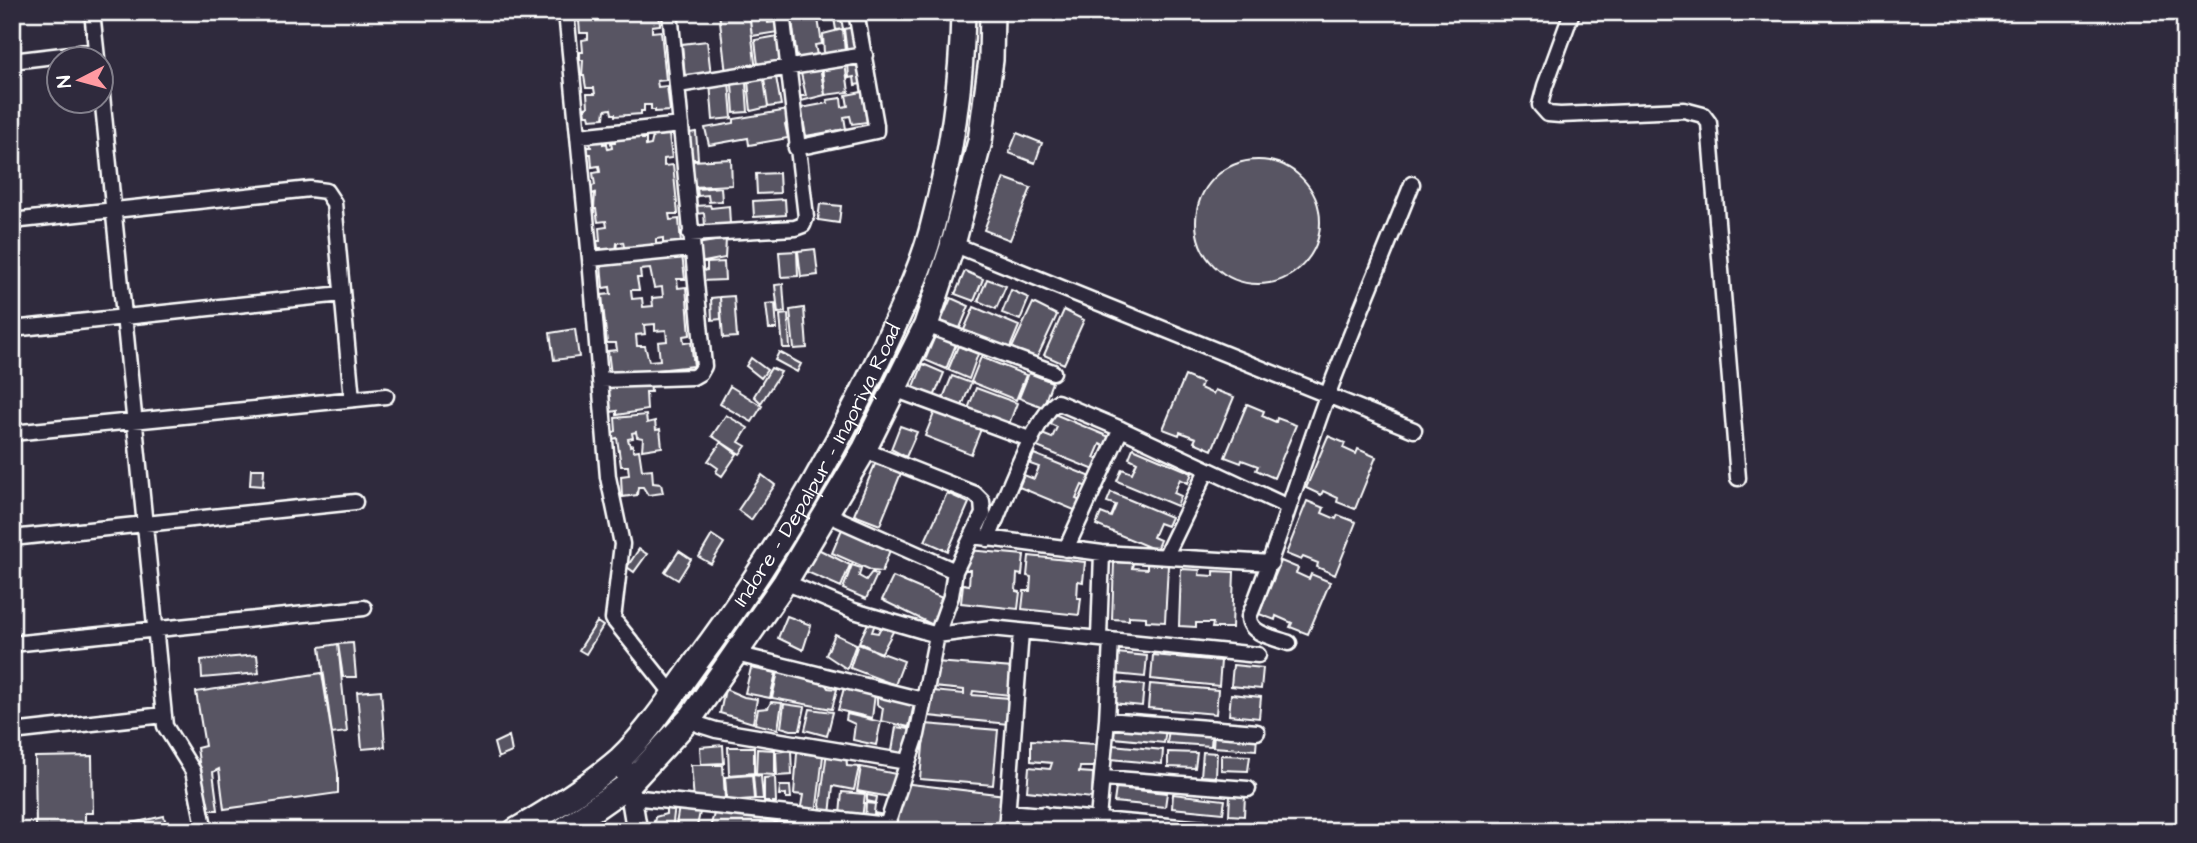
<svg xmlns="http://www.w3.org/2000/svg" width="2197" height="843" viewBox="0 0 2197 843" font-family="'Architects Daughter',sans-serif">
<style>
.building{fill:#595564;stroke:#fff;stroke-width:2;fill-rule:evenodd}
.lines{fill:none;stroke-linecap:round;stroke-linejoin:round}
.minor-casing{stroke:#fff;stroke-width:19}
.tertiary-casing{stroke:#fff;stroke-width:24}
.primary-casing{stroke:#fff;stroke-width:28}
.minor{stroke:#2f2a3d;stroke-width:14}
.tertiary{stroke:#2f2a3d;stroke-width:19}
.primary{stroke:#2f2a3d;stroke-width:23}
.labels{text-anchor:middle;stroke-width:5;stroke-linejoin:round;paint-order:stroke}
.street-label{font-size:21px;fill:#fff;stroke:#2f2a3d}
</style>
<rect width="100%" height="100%" fill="#2f2a3d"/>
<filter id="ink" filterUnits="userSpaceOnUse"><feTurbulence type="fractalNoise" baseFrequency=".0143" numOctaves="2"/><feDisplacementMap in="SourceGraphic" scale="14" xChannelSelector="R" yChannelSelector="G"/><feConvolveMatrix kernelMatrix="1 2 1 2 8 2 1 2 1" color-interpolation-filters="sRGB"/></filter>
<g filter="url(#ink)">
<!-- building -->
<path class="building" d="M579,12H596V15H600V12H659L660,25L652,26V32L661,31L666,80L657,81L658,87L667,86L670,111L655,112V110H651V105H644V111H641V114L615,116V114H612L611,109L605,110L604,118L590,119L589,115H586L585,108L588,107L587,94H595L594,88H586L584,76H582L583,60H580V52H583L582,40L588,39V33H580L579,21H576V14Z
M719,12H749L756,71L726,74Z
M749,12H767L768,23L777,22L778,32L752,36Z
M791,12H817L822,44L815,45L817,55L797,58Z
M833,12H840L843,29L836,30Z
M854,27L857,52L847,53L844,29Z
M843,29L845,52L824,54L823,34Z
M778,36L782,61L758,65L755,40Z
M707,41L711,75L685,78L682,44Z
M857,61L861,84L855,85L854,77L849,78L848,63Z
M845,63L849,92L825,95L822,65Z
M820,67L825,95L801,101L800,96H806L800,69Z
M776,77L781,105L768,107L764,80Z
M764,79L768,107L751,111L748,81Z
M729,81L732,118L713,120L710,83Z
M746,83L748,112L734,113L732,84Z
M862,92L867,122L852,124L850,116L844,117L846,129L806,136L801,108L828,103L827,100L841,98L842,107L848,106L846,95Z
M788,110L790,122L785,124L788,138L749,145L748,138L709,145L705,128L734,123V119Z
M696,132L698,159H692L689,133Z
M1017,133L1042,143L1035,163L1009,153Z
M669,135L672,158L664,159V166L673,165L678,214H669L670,220L679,219L681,244L667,245V243H663V238L656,239V244H652L653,247L627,250V247H624L623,242L617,243L616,251L602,252L601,248H598L597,241H600L599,228L607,227L606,221L598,222L596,209H594L595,193L592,194V186L595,185L593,173L600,172L599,166L592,167L591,154H588L587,147H591L590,142L603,141V144L607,143L608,149L612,148L611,143H615V139L642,137V139H646V146L651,145L653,136Z
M731,159L732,185L693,187L691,161Z
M1196 222a62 62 0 1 1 124 0a62 62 0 1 1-124 0Z
M779,173L780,193L757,194L756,174Z
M1004,178L1031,188L1010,240L984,230Z
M721,187L722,201L709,202L708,195L698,196L697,189Z
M785,199L786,215L754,217L753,201Z
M820,204L841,206L839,223L818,220Z
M710,205L711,208L729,206L730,224L705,226L704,213L696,214L695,206Z
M726,239L725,258L699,263L697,244Z
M815,249L818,275L801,277L798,251Z
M797,251L798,276L781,277L779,252Z
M682,255L685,279H677L678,288L686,287L690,335L683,336L684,343L691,342L694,366L611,375L608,351L617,350L616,343H607L602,295L611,294L610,287L603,288L601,264ZM650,269L654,288L662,287L663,297L652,298L653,306L643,307L642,298L632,299L631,290H639L637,278H641L640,270ZM655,324V331L666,330L667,341L658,342L660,360L649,361L645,346H637L636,335L645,334L644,325Z
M724,262L725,280L700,281L699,271L707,270V263Z
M965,271L983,279L974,301L955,294Z
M987,279L1006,286L996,309L978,301Z
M783,284L785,312L778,313L775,285Z
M1011,290L1029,298L1020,320L1002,313Z
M734,296L737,337L723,338L720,297Z
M720,297L721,319L712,320L711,298Z
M951,298L969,306L960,328L941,321Z
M775,303L777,329H769L766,304Z
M1033,303L1057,315L1036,360L1012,348Z
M974,307L1019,326L1009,350L963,332Z
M804,308L807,348L794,349L790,310Z
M1064,310L1084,320L1064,364L1044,355Z
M788,314L790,348H783L780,315Z
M575,329L579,357L554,360L550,333Z
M935,336L956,344L946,369L925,360Z
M958,346L978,354L969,379L948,370Z
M779,352L801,364L797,372L775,360Z
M981,357L1026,375L1016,400L971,382Z
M751,358L767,370L761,378L746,366Z
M923,364L944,373L934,397L913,389Z
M771,368L781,372L761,403L754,396Z
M1029,373L1052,382L1043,407L1019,398Z
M952,376L971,383L962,406L943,398Z
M1185,376L1202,383L1200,388L1213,394L1215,390L1234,397L1212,450L1194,442L1196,438L1180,432L1179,435L1163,429Z
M650,382L651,392H646L647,410L617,415V411L610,412L607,386Z
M730,386L762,406L752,422L720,404Z
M976,388L1017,403L1009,424L968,409Z
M1247,404L1264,411L1262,416L1276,422L1277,418L1296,425L1274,478L1256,470L1258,466L1242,460L1241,463L1225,457Z
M935,411L981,429L971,454L925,436Z
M1052,413L1112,438L1108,448L1100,444L1094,458L1101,461L1097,471L1037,447L1042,434L1052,438L1057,427L1048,423Z
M646,415L647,423L655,421L656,430L660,429L662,447L642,450L643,438L637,437L636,432L632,433L633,438L628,439L630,446L633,445V451L639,450L642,470L652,469L653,483L661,484L663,493L648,495L643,487H638L637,495L622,497L621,476L629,475L628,466H621L617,438L613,439V432L616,431L615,418Z
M726,415L748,428L739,442L746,446L740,454L712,436Z
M900,426L917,432L906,457L891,449Z
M1328,436L1345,443L1343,448L1356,454L1358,449L1376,457L1355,509L1337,502L1338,498L1323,491L1321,495L1306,488Z
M721,442L737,454L722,476L716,472L718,468L708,461Z
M1133,448L1192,473L1188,483L1180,479L1174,493L1181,496L1177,506L1117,481L1122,469L1132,473L1137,462L1129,458Z
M1034,454L1094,478L1090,488L1082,485L1076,499L1083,502L1079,512L1019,487L1024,475L1034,479L1039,467L1030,464Z
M875,464L901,473L880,525L854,515Z
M251,469H264L263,486L250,485Z
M762,475L775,485L751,520L738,510Z
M1111,492L1171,517L1167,526L1159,523L1153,537L1160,540L1156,550L1096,525L1101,513L1111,517L1116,505L1107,502Z
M947,493L969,503L948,551L925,541Z
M1307,501L1324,508L1322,513L1336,519L1338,515L1356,522L1335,575L1317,567L1318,563L1303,557L1301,560L1286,554Z
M842,529L891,547L882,572L873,571L832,553Z
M712,535L724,543L711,564L699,557Z
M814,547L850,565L841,587L807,572Z
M639,549L647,554L634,572L627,567Z
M968,550L1024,555L1022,575L1017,574L1016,591L1020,592L1018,609L961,603L963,584L969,585L970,570H965Z
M679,551L691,559L678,580L665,572Z
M1029,556L1085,562L1083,582L1078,581L1077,598H1081L1079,615L1022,609L1024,591H1030L1031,577L1027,576Z
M1281,561L1298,568L1296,573L1309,579L1311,574L1330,582L1308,634L1290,627L1292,623L1276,616L1275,620L1259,614Z
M1114,562L1133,563L1132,568L1147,569V564L1168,565L1165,622L1146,621V617L1129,616V620L1112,619Z
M852,565L861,568L859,576L866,580L872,572L877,575L866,599L843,589Z
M1181,569L1200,570L1199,575L1214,576V571L1234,572L1232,628H1212L1213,623H1196V627L1179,626Z
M893,577L947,600L935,626L882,600Z
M787,616L811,625L803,650L778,638Z
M871,617L876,621L872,632L878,633L883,623L895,628L881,654L859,642Z
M597,622L603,626L586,654L579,650Z
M835,634L856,644L847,669L826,655Z
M353,643L356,677H343L338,644Z
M338,644L347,732L332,734L320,647Z
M858,644L904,661L895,685L850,668Z
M1117,653L1147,656L1145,677L1115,674Z
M257,655L259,673L202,678L201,660Z
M1153,655L1221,661L1219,686L1151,679Z
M936,662L1013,668L1010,695L973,691L972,695L1010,698L1008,724L929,716L933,691L964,694V690L933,687Z
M1233,665L1263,668L1261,689L1231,686Z
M751,668L776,673L770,698L745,693Z
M778,672L824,682L828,688L837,689L832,709L772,698Z
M322,673L338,773V793L224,809L219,769L213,772L218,810H206L197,748L205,746L196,692Z
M1114,682L1144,685L1142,706L1112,703Z
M1150,684L1218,690L1216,714L1148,708Z
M844,688L875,694L872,718L838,710Z
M725,689L744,697L757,699L753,723L720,713Z
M381,690L385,747L362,749L357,692Z
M1231,694L1261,697L1259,718L1229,715Z
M877,696L914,704L909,727L881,721L883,708L877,705Z
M771,702L782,703L778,729L755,724L758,709L768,708Z
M784,704L805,707L800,730H791L781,727Z
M810,709L833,712L827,736L805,730Z
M847,714L881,722L876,745L853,740L855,724L846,720Z
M925,724L998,730L993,785L920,779Z
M1115,724L1166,729L1164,743L1114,738Z
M896,727L910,729L905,754L892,751Z
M1169,729L1212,732L1211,746L1167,743Z
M1214,733L1257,736L1256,750L1213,747Z
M509,736L512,752L498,758L494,743Z
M1031,740L1096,744V767H1080L1079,772L1093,773L1092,798L1027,791L1029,767L1050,769L1052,763L1031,761Z
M723,745L724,763L701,764L700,747Z
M1112,745L1163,750L1162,764L1111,759Z
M728,747H754V773L729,775Z
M757,749L775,750V775L756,774Z
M791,750L792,775L777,776L776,752Z
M827,751L846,754L847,766L859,767L854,790L833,786L830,815H823L820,805Z
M1168,752L1197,753L1195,768L1168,767Z
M1203,752L1217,753L1216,777L1201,776Z
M797,753L823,756L816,814L800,812L803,795L794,794Z
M1221,755L1250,756L1248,771L1221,770Z
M92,756L93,813H85V829H36L35,757Z
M691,765H723L725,798L715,801L694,800Z
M861,767L896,774L890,797L857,791Z
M752,775L754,799L727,801L725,777Z
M753,775L761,776L763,799H755Z
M775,777L776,802H773V805H769V802H764V778Z
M902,783L1005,795L1001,831H897Z
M780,786H790L791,798H786V794L779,795Z
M1116,788L1167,793L1165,807L1114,802Z
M842,792L865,794L862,819L840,815Z
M1173,794L1225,800L1223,813L1172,808Z
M867,795L877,797L876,803L867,801Z
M1230,795L1245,796L1244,816L1229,815Z
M866,803L875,804L874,813L885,815V823L865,819Z
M666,804H675L672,831H653L655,817L666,814Z
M679,806L701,808L696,831H675Z
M716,807L776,815L773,831H709Z
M777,814L789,815L787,831H775Z
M791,815H801V831H788Z
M164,816L167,829L163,831H97Z
M1050,824L1101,829L1100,831H1049Z"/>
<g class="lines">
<!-- minor casing -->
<g class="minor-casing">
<path id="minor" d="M92,12L97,58
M566,12L590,259L608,477L622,544L613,619L672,693
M1572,12L1545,86L1540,105L1548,114L1560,115L1684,110L1703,115L1709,123L1738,478
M12,61L96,51
M678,85L865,55
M102,95L165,726L193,771L205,831
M579,136L681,125
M796,148L876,131V125L856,12
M12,221L310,189L326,191L334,203L352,399
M690,234L795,228L803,225L806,217L782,12
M948,242L1414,430
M590,259L691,249
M926,325L1053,372
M12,329L342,294
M601,380L693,377L700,373L704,366L670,12
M894,389L1032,440
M12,433L386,396
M864,450L975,494L982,501L983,514L955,571L951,596L937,635L917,735L885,831
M827,514L955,571
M980,537L1102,553L1271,563
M12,538L355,502
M988,539C1001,508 1033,420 1057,402L1121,429L1288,507
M1066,549L1121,429
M1166,555L1207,470
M785,582L854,611L937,635L991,628L1258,655
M1099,637L1102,553
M1289,643C1275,638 1249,634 1249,617C1278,545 1300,470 1327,396C1354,325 1384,255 1412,184
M12,644L364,608
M736,654L923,700
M692,716L700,725L716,730L907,762
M1107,720L1257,732
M12,732L164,715
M1103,778L1248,789
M632,797L888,825
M1008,812L1227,831
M1098,819L1107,720L1111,640
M1006,831L1021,632
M1041,831L1043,814"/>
</g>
<!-- tertiary casing -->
<g class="tertiary-casing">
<path id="tertiary" d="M620,758L629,784L637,831"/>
</g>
<!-- primary casing -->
<g class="primary-casing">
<g id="primary">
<path id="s1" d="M515,831C551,810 588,787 620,759C653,728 683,679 711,642C778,550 835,452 883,350C900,312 920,272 931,232C950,161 962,86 963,12"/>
<path d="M562,831L629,784L692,716L785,582L864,450L926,325L953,244L980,141L991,60L992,12"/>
</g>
</g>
<!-- minor -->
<use href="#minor" class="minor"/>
<!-- tertiary -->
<use href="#tertiary" class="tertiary"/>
<!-- primary -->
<use href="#primary" class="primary"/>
</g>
</g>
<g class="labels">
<!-- street labels -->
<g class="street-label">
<text dy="7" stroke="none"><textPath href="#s1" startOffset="483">Indore - Depalpur - Ingoriya Road</textPath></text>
</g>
</g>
<!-- margin -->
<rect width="2197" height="843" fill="none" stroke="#2f2a3d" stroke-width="42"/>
<rect x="21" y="21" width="2155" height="801" fill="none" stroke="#fff" stroke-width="2.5" filter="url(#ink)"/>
<!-- north arrow -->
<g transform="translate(80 80) rotate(264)"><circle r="33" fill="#2f2a3d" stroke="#827f8b" stroke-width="2"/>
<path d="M0-5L12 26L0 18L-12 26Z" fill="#ff9aa2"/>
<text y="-10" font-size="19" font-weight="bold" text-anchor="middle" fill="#ffffff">N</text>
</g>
</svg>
